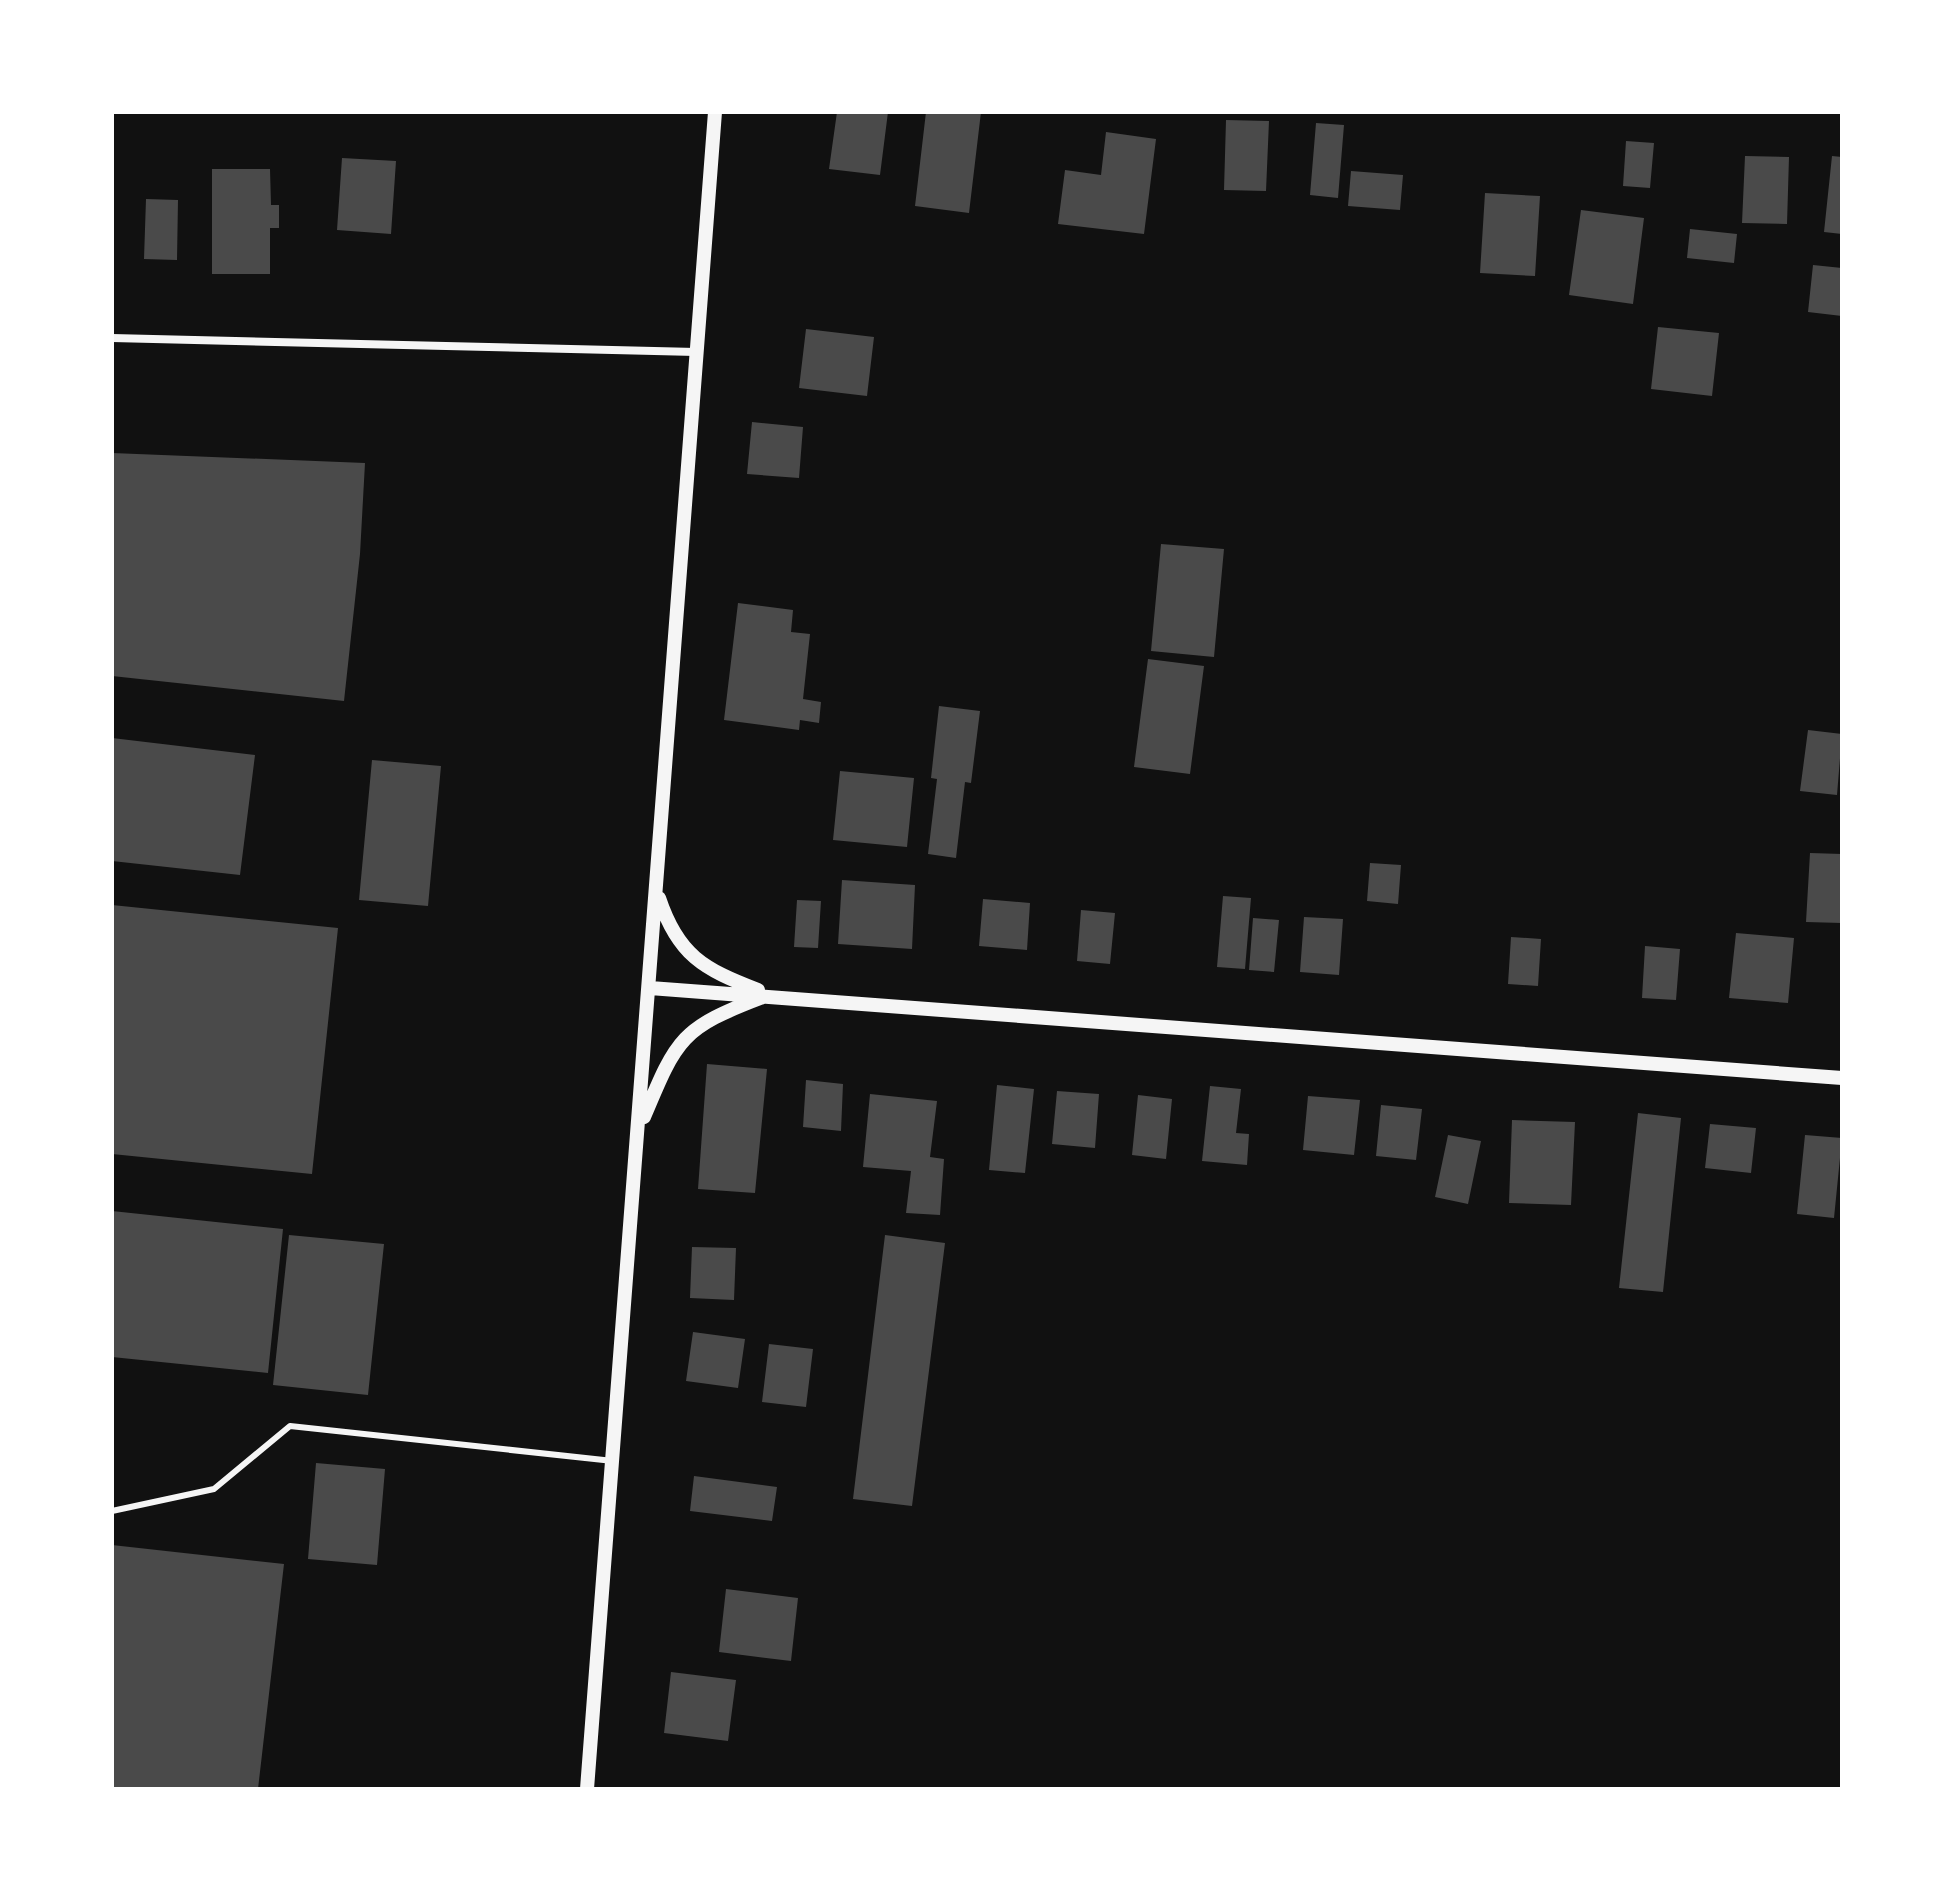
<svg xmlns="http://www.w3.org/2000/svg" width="1954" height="1901" viewBox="0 0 1954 1901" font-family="'Open Sans',sans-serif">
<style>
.building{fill:#4a4a4a}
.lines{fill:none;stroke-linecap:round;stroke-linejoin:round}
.service{stroke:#f5f5f5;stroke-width:6}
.minor{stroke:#f5f5f5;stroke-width:8}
.tertiary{stroke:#f5f5f5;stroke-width:14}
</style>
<rect width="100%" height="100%" fill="#111"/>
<!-- building -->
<path class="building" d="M837,112H888L880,175L829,169Z
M926,112H981L969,213L915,206Z
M1226,120L1269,121L1266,191L1224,190Z
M1316,123L1344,125L1338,198L1310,195Z
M1106,132L1156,139L1144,234L1058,224L1065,170L1101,175Z
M1626,141L1654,143L1650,188L1623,186Z
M1745,156L1789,157L1787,224L1742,223Z
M1832,156L1842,157V234L1824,232Z
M342,158L396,161L391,234L337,230Z
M212,169H270L271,205H279V228H270V274H212Z
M1351,171L1403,175L1400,210L1348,206Z
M1485,193L1540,196L1535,276L1480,273Z
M146,199L178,200L177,260L144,259Z
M1581,210L1644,218L1633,304L1569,295Z
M1690,229L1737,234L1734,263L1687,258Z
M1813,265L1842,268V316L1808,312Z
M1658,327L1719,333L1712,396L1651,389Z
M806,329L874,337L867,396L799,388Z
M752,422L803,427L799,478L747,474Z
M112,453L365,463L360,554L344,701L112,676Z
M1161,544L1224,549L1214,657L1151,651Z
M738,603L793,610L791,632L810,634L803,699L821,702L819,723L800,720L799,730L724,720Z
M1148,659L1204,666L1190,774L1134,767Z
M939,706L980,711L971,783L965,782L956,858L928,854L937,779L931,778Z
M1808,730L1842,734L1837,795L1800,791Z
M112,738L255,755L240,875L112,861Z
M372,760L441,766L428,906L359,900Z
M840,771L914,778L907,847L833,840Z
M1810,853L1842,854V923L1806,922Z
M1370,863L1401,865L1398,904L1367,901Z
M842,880L915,885L912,949L838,944Z
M1223,896L1251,898L1245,969L1217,967Z
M983,899L1030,903L1027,950L979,946Z
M797,900L821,901L818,948L794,947Z
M112,905L338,928L312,1174L112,1154Z
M1081,910L1115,913L1110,964L1077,961Z
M1304,917L1343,919L1339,975L1300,972Z
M1253,918L1279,920L1274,972L1249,970Z
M1736,933L1794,938L1788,1003L1729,998Z
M1511,937L1541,939L1538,986L1508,984Z
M1645,946L1680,949L1676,1000L1642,998Z
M707,1064L767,1069L755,1193L698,1189Z
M806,1080L843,1084L841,1131L803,1127Z
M997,1085L1034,1089L1025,1173L989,1170Z
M1210,1086L1241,1089L1236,1133L1249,1134L1247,1165L1202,1161Z
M1057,1091L1099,1094L1095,1148L1052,1144Z
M870,1094L937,1101L930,1157L944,1159L940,1215L906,1213L911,1171L863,1167Z
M1138,1095L1172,1099L1166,1159L1132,1155Z
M1308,1096L1360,1100L1354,1155L1303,1150Z
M1381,1105L1422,1109L1416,1160L1376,1156Z
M1638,1113L1681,1118L1663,1292L1619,1288Z
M1512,1120L1575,1122L1571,1205L1509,1203Z
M1710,1124L1756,1128L1751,1173L1705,1168Z
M1448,1135L1481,1141L1468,1204L1435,1197Z
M1805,1135L1842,1138L1834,1218L1797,1214Z
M112,1211L283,1229L268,1373L112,1357Z
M289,1235L384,1244L368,1395L273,1385Z
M885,1235L945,1243L912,1506L853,1499Z
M692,1247L736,1248L734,1300L690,1298Z
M693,1332L745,1339L738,1388L686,1381Z
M769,1344L813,1349L806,1407L762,1402Z
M316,1463L385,1469L377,1565L308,1559Z
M694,1476L777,1487L772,1521L690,1511Z
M112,1545L284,1564L258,1789H112Z
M726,1589L798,1598L791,1661L719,1652Z
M671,1672L736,1680L728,1741L664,1733Z"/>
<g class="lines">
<!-- service -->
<path class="service" d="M112,1511L214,1489L290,1426L613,1461"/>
<!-- minor -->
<path class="minor" d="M112,338L696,352"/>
<!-- tertiary -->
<path class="tertiary" d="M659,898C678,955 703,969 758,990
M650,988L1842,1078
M644,1117C677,1038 681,1028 763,997
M587,1789L715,112"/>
</g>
<!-- border -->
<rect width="1954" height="1901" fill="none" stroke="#ffffff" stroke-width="228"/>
</svg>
